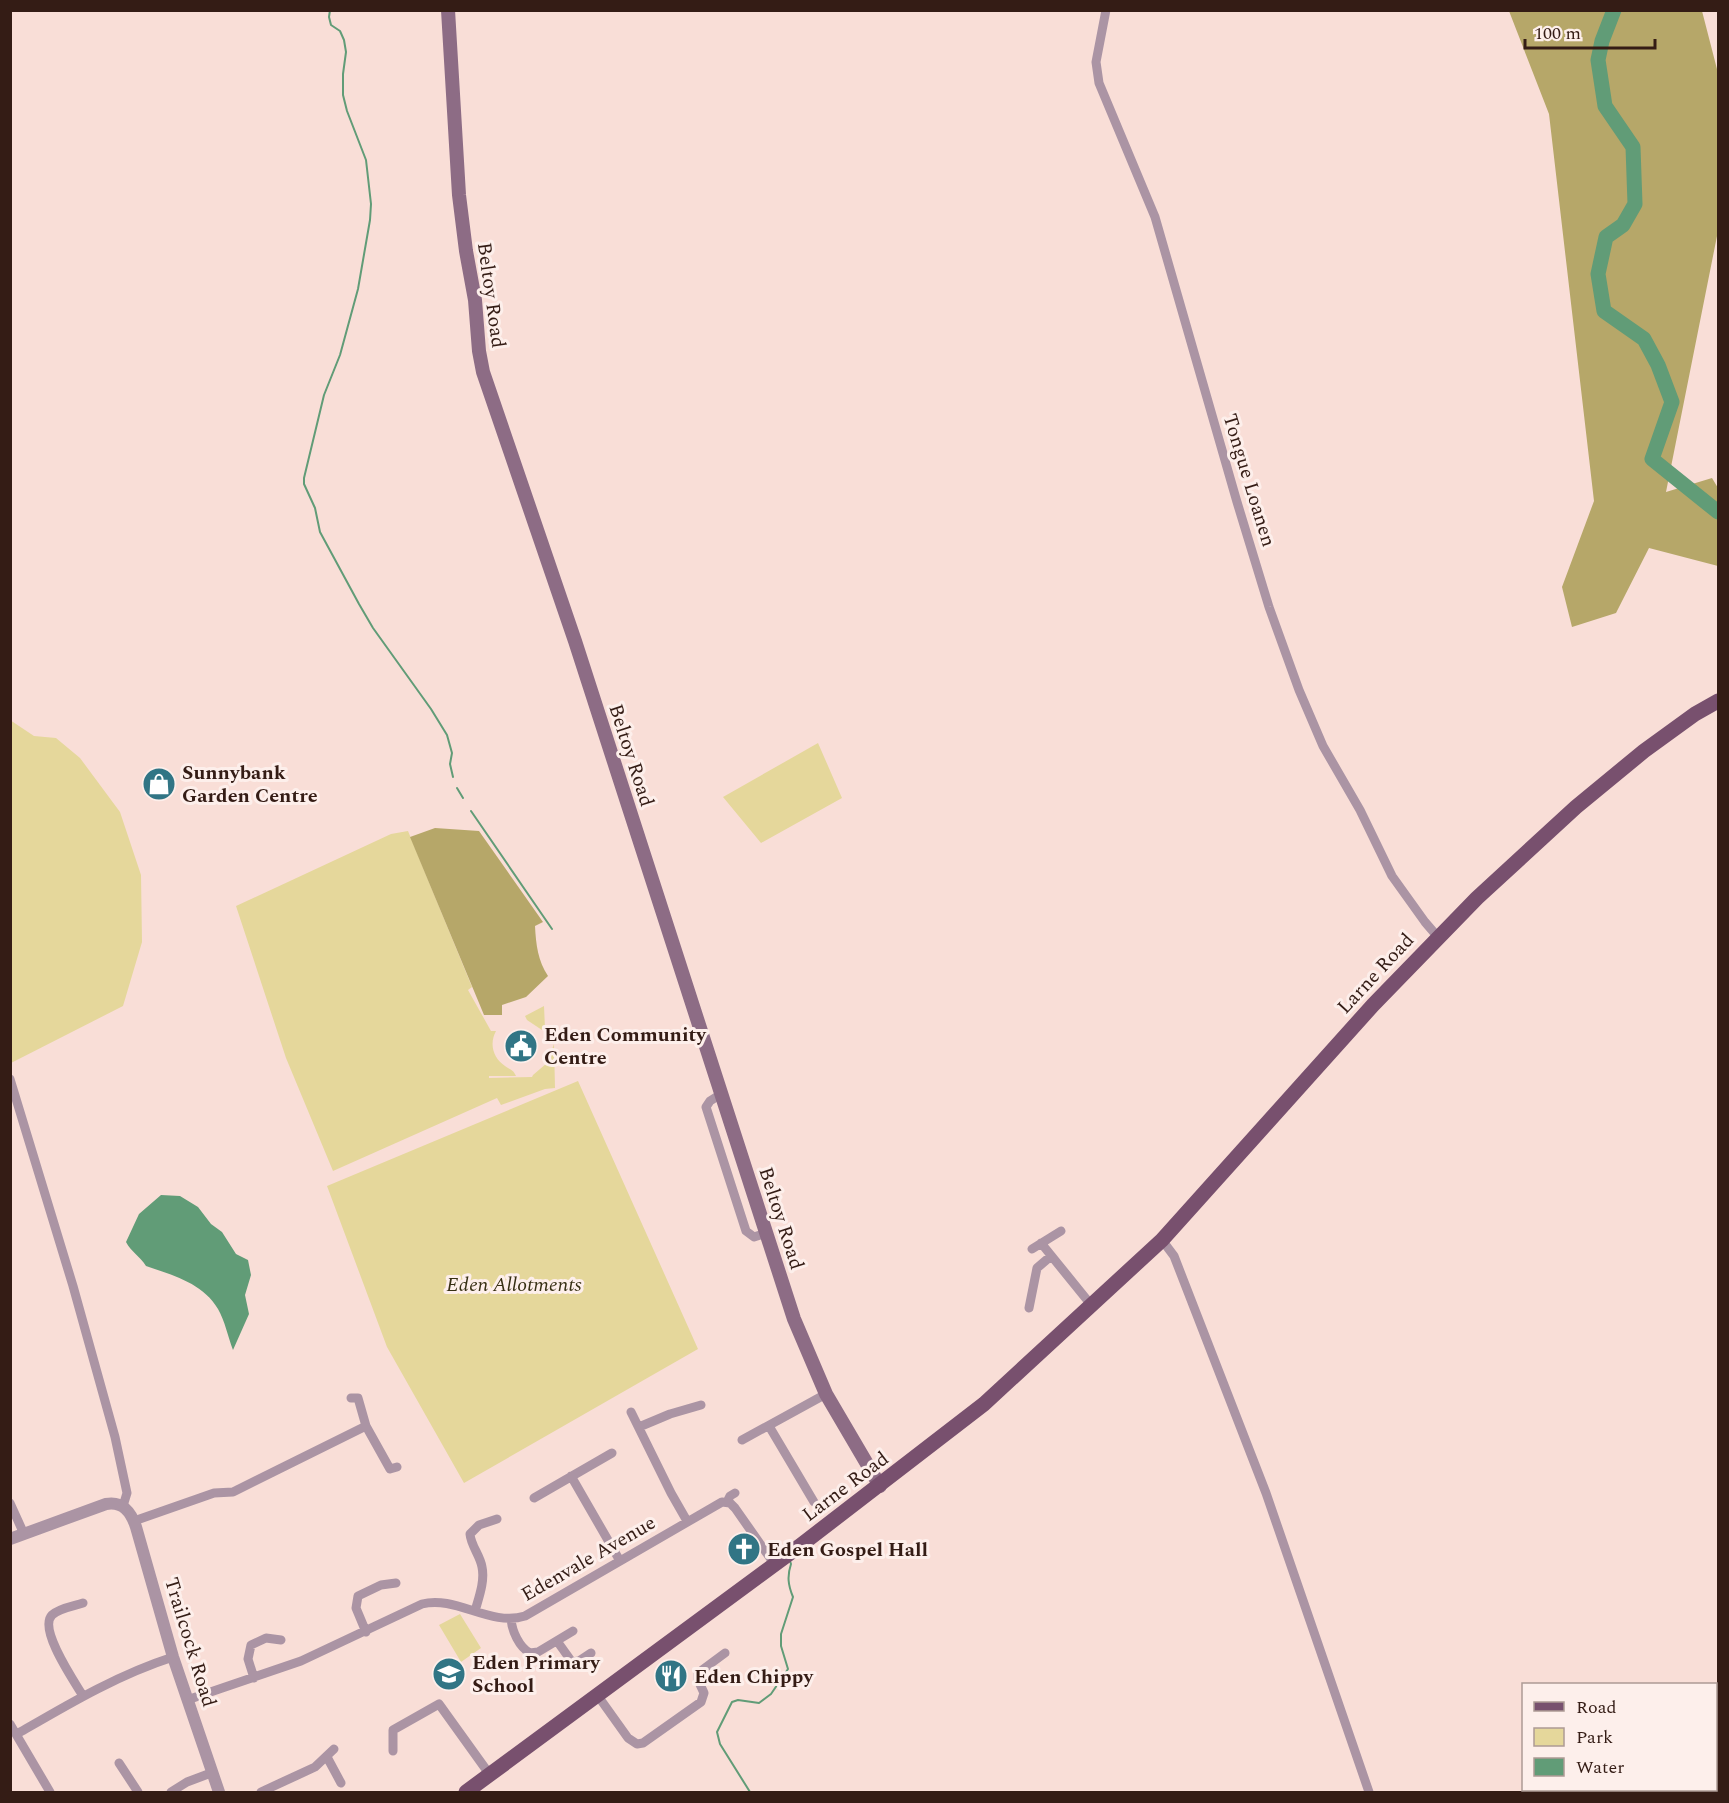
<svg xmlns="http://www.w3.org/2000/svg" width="1729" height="1803" viewBox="0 0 1729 1803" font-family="Spectral,serif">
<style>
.green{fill:#e5d79b}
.forest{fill:#b6a769}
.water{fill:#619c77}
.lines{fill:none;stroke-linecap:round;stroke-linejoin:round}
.stream{stroke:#619c77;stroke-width:2}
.river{stroke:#619c77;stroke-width:15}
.minor{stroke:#ab94a4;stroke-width:9}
.tertiary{stroke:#ab94a4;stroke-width:12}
.secondary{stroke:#8d6c85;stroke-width:14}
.primary{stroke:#78506e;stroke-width:15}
.labels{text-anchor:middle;stroke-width:6;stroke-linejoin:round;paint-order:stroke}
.street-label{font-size:20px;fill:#341c15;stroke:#fdefeb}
.poi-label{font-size:20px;font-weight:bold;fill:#341c15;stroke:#fdefeb;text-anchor:start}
.park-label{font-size:20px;font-style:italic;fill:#362f13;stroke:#fdefeb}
</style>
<rect width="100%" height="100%" fill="#f9ded7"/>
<!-- green -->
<path class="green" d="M10,720L34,736L56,738L80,758L120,812L141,875L142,942L123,1006L11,1063Z
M818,743L842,798L761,843L723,797Z
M408,831L472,987L468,990L491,1031H496C489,1044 493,1058 505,1066C510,1070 513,1069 516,1076H489V1078L532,1077L533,1075L547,1063L554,1044L555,1088L545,1089L501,1105L497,1098L333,1171L286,1058L236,906L391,834Z
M544,1006L545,1029L542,1030L527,1020L525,1016Z
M578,1081L698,1349L464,1483L387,1347L327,1186Z
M460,1614L481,1648L461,1662L439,1625Z"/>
<!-- forest -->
<path class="forest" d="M1509,11H1702L1718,73V231L1666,492L1712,478L1718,488V566L1649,548L1616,613L1572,627L1562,587L1594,501L1549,114Z
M435,828L479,831L543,922L535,926C536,945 538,961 548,976L526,997L502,1005V1015H484L410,837Z"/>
<!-- water -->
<path class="water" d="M161,1195L180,1196L198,1207L211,1224L222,1232L236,1254L248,1260L251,1275L245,1295L249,1314L233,1350C228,1337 225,1321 218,1309C203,1283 172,1275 146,1266C140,1256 131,1252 126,1242L139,1214Z"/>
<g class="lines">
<!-- stream -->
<path class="stream" d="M330,10L329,17L331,25L340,31L344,40L346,52L343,74V95L347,111L366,160L371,204L370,220L358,289L340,355L324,395L304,478V484L315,508L320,532L359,604L373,628L431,709L447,735L452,753L450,764L453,777
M457,788L463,798
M471,811L552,929
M750,1792L720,1744L717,1732L732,1702L738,1700L759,1703L771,1694L788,1669L781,1646V1634L793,1597C788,1585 787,1576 791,1564L790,1561"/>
<!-- river -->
<path class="river" d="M1614,10L1602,41L1598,60L1605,106L1633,147L1635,204L1623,225L1606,237L1598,274L1604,311L1644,339L1658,365L1672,402L1652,459L1718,512"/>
<!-- minor -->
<path class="minor" d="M1106,10L1096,62L1099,83L1155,217L1237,502L1269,607L1299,690L1323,746L1360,810L1392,876L1425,922L1437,936
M10,1079L73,1286L115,1437L127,1493L123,1506
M721,1094L710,1101L706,1107L746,1231L754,1237L766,1233
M1162,1240L1174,1256L1266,1493L1369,1792
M1041,1243L1092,1306
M1032,1249L1061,1231
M1029,1308L1037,1268L1051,1256
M631,1412L671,1493L687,1521
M366,1426L390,1469L397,1467
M769,1426L814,1502
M639,1427L670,1414L701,1405
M742,1440L826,1394
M571,1476L620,1561
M534,1498L612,1453
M727,1502L730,1496L735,1493
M10,1503L24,1534
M134,1521L214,1493L233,1492L366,1426L358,1398H351
M475,1611C479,1597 485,1581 482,1567C480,1555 471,1546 470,1534L479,1525L497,1519
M511,1619C512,1631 519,1647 530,1653L538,1652L573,1631
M366,1632L356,1608L358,1596L381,1585L396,1583
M557,1641L572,1662L579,1661L591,1653
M254,1678L248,1659L251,1645L266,1638L281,1640
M83,1696C74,1681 38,1629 52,1615C59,1608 74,1606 83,1603
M598,1696L628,1738L637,1744L643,1743L701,1702L704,1693L698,1680V1673L725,1653
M187,1700L301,1661L422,1604C456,1595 490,1627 525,1616L722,1502L730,1503L735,1508L775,1565
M10,1724L50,1792
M17,1734C67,1705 117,1675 173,1657
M393,1751V1730L439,1704L490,1775
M327,1757L341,1783
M119,1763L138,1792
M171,1792L187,1782L211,1773
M261,1792L315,1767L334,1749"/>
<!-- tertiary -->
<path class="tertiary" d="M10,1539L106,1504C123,1501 131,1512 136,1527L173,1657L219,1792"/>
<!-- secondary -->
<path class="secondary" d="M448,10L459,195L466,251L475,300L479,351L483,372L575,641L794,1319L826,1394L880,1486"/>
<!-- primary -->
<path class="primary" d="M466,1792L801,1545L984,1404L1162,1240L1373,1005L1477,898L1576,807L1644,751L1695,714L1718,701"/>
</g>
<!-- icons -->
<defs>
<g id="shop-disc" transform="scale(1.725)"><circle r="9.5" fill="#317585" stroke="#fdefeb"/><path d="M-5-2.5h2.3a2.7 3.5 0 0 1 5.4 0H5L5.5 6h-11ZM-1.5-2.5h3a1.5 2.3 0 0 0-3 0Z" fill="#fff"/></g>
<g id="civic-disc" transform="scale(1.725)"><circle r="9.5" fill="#317585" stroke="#fdefeb"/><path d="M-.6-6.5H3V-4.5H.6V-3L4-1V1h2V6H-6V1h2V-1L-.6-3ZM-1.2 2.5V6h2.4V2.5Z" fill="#fff"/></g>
<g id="church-disc" transform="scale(1.725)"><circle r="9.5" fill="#317585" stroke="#fdefeb"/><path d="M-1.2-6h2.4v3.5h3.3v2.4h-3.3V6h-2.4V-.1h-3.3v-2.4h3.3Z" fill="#fff"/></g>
<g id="school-disc" transform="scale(1.725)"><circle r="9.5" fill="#317585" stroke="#fdefeb"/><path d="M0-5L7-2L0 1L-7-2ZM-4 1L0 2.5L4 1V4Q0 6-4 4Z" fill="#fff"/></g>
<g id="restaurant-disc" transform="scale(1.725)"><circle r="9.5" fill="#317585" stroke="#fdefeb"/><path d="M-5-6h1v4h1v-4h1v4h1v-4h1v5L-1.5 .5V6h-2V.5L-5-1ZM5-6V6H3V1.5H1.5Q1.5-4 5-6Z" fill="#fff"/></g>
</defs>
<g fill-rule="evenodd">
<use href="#shop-disc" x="159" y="784"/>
<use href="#civic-disc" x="521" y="1046"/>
<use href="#church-disc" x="744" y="1549"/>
<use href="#school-disc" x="449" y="1674"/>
<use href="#restaurant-disc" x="671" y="1676"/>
</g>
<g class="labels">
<!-- street labels -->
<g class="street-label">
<text transform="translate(492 295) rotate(82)" y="7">Beltoy Road</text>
<text transform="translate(1250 480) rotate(73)" y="7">Tongue Loanen</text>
<text transform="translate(632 755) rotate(72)" y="7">Beltoy Road</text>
<text transform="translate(1375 973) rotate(-47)" y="7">Larne Road</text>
<text transform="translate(782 1218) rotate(72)" y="7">Beltoy Road</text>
<text transform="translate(845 1486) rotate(-37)" y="7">Larne Road</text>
<text transform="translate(588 1558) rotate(-30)" y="7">Edenvale Avenue</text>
<text transform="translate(191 1642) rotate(73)" y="7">Trailcock Road</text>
</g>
<!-- poi labels -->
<g class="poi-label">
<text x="182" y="779">Sunnybank<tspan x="182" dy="23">Garden Centre</tspan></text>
<text x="544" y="1041">Eden Community<tspan x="544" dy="23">Centre</tspan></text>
<text x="767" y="1556">Eden Gospel Hall</text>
<text x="472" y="1669">Eden Primary<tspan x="472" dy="23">School</tspan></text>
<text x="694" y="1683">Eden Chippy</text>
</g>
<!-- park labels -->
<g class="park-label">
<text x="514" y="1291">Eden Allotments</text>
</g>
</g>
<!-- border -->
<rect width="1729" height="1803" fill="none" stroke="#341c15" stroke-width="24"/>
<!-- legend -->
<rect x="1522" y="1683" width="195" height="108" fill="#fdefeb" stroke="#ad9b95" stroke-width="1.5"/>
<rect x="1534" y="1702" width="30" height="9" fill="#78506e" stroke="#ad9b95" stroke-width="1.5"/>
<text x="1576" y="1713" font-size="18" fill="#341c15">Road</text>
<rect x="1534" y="1728" width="30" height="18" fill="#e5d79b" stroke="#ad9b95" stroke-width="1.5"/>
<text x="1576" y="1743" font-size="18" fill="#341c15">Park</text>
<rect x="1534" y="1758" width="30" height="18" fill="#619c77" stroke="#ad9b95" stroke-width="1.5"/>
<text x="1576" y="1773" font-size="18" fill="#341c15">Water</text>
<!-- scale -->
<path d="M1525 39v9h130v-9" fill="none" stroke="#341c15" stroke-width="3"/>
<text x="1534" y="39" font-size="18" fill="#341c15" stroke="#fdefeb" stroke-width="4.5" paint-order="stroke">100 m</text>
</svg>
